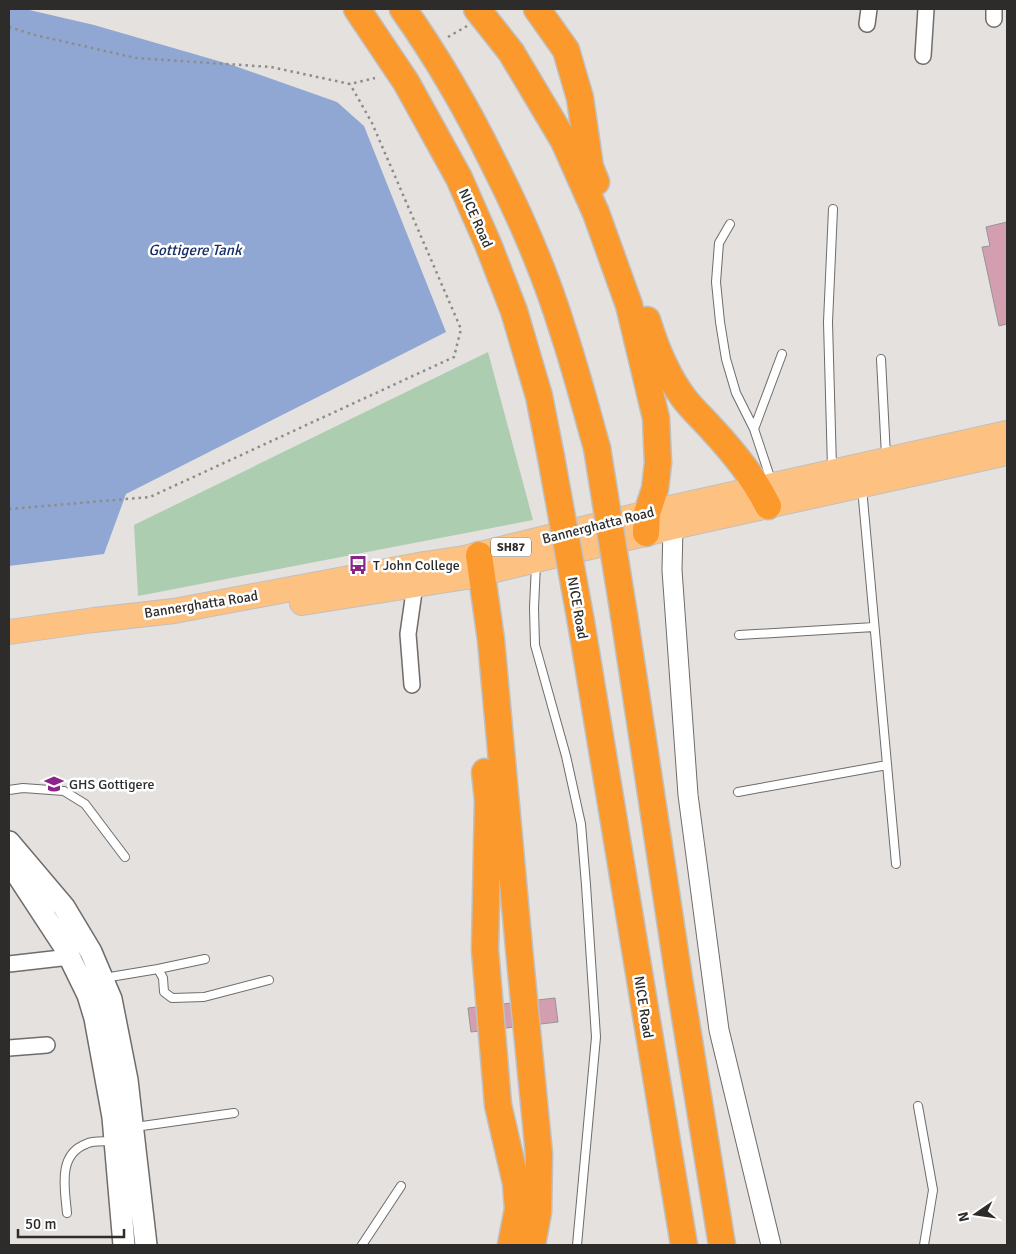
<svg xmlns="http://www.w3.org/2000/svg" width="1016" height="1254" viewBox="0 0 1016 1254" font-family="Signika,sans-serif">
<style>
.green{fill:#adcdb0}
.water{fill:#8fa7d2}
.building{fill:#d49eb1;stroke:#979495}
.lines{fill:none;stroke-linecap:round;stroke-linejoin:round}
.service-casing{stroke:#6f6c6a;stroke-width:10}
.minor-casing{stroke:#6f6c6a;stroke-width:18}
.tertiary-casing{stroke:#6f6c6a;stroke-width:21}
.secondary-casing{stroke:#6f6c6a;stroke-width:24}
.primary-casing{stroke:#c0c0bf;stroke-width:26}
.motorway-casing{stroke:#c0c0bf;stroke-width:29}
.path{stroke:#8e8c8a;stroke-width:2.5;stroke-dasharray:2.5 4;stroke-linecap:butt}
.service{stroke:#fff;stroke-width:8}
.minor{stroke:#fff;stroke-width:15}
.tertiary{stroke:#fff;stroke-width:19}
.secondary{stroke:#fff;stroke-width:21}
.primary{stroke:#fdc281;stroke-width:24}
.motorway{stroke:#fb992d;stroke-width:26}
.motorway-bridge-casing{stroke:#c0c0bf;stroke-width:29;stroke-linecap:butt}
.motorway-bridge{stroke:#fb992d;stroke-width:26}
.labels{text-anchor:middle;stroke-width:5;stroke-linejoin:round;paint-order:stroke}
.shield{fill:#fff;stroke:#6c6b6b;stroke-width:1}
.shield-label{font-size:12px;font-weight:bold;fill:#2d2c2b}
.street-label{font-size:14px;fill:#2d2c2b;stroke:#fff}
.poi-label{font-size:14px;fill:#2d2c2b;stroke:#fff;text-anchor:start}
.water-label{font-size:15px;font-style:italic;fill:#152e63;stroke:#fff}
</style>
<rect width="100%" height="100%" fill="#e4e1df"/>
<!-- green -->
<path class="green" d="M488,352L533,520L138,596L134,525Z"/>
<!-- water -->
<path class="water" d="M9,9H25L94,25L232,65L337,102L364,126L446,332L126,494L104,554L9,566Z"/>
<!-- building -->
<path class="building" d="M1007,222V324L999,326L982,247L990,246L986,227Z
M555,998L558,1022L471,1032L468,1008Z"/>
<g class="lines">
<!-- service casing -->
<g class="service-casing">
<path id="service" d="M730,224L719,243L716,282L720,322L726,359L736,393L754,429L772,483
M881,359L886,456
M754,429L782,354
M832,468L828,322L833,209
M862,488L896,864
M536,564L534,608L535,645L566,756L581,824L586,885L596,1037L577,1245
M739,635L874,627
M9,790L23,788L64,791L85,804L125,857
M738,792L887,765
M158,969L205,959
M104,978L158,969L163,978L164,992L172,998L204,997L269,980
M918,1106L933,1190L924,1245
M135,1127L234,1113
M67,1213C65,1189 57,1155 86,1144C93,1140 105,1142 113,1141
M362,1245L401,1186"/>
</g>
<!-- minor casing -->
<g class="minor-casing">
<path id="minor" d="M994,19V9
M867,24L869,9
M923,56L926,9
M412,685L408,634L415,585
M9,964L70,957
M9,1048L47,1045"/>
</g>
<!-- tertiary casing -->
<g class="tertiary-casing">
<path id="tertiary" d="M673,527L672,570L688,795L719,1030L771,1245"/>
</g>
<!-- secondary casing -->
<g class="secondary-casing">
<path id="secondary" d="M9,842L64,907L91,952L111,999L127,1080L146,1245
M9,862L64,946L88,995L95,1018L113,1117L124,1245"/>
</g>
<!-- primary casing -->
<g class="primary-casing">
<path id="primary" d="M302,603L466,577L673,527L1007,453
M9,632L94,620L174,611L424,564L464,558L647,513L1007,433"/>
</g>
<!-- motorway casing -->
<g class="motorway-casing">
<path id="motorway" d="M357,9L406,82L459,178L488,244L514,311L539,396L551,457
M403,9C437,57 466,107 492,160C520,215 545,272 563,331C576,370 586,409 597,448
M477,9L511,52L564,141L596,213L629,305L656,418L658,463L655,489L647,513L646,533
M537,9L566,50L580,98L590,167L596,182
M647,320C655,346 666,374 683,397C691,408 702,418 711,428C734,453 753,476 768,506
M479,555L491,640L520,959L539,1154L538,1212L532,1245
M624,615L679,979L722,1245
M581,622L684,1245
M485,772L488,800L485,950L498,1105L516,1183L518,1209L511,1245"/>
</g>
<!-- path -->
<path class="path" d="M9,27L35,35L136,58L271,67L350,84L375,78
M448,37L467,26
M9,509L150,497L454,357L461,329L372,123L350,84"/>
<!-- service -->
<use href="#service" class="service"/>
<!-- minor -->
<use href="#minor" class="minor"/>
<!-- tertiary -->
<use href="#tertiary" class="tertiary"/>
<!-- secondary -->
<use href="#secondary" class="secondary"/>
<!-- primary -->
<use href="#primary" class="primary"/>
<!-- motorway -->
<use href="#motorway" class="motorway"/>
<!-- motorway-bridge casing -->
<g class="motorway-bridge-casing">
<path id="motorway-bridge" d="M597,448L624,615
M551,457L581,622"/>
</g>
<!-- motorway-bridge -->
<use href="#motorway-bridge" class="motorway-bridge"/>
</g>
<!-- icons -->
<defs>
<g id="bus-bare" transform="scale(1.5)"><path d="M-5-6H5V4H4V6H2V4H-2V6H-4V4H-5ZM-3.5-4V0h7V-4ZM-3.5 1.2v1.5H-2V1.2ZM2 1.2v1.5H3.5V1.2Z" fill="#8a248b" stroke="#fff" stroke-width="2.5" paint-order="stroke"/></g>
<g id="school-bare" transform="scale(1.5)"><path d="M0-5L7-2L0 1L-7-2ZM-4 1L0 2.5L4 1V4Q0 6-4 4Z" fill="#8a248b" stroke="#fff" stroke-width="2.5" paint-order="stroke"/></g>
</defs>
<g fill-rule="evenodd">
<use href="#bus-bare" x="358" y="565"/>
<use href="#school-bare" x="54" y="784"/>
</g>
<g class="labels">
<!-- shield labels -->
<rect class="shield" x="491" y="537.5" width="40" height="19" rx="4"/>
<g class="shield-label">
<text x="511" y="551">SH87</text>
</g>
<!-- street labels -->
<g class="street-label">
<text transform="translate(476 218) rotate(66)" y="5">NICE Road</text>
<text transform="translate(598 525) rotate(-14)" y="5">Bannerghatta Road</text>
<text transform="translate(201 604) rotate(-9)" y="5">Bannerghatta Road</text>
<text transform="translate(578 608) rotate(80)" y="5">NICE Road</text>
<text transform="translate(644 1007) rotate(81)" y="5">NICE Road</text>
</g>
<!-- poi labels -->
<g class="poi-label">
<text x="373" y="570">T John College</text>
<text x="69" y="789">GHS Gottigere</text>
</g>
<!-- water labels -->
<g class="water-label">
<text x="195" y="255">Gottigere Tank</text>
</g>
</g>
<!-- border -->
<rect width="1016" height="1254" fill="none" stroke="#2d2c2b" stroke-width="20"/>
<!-- north arrow -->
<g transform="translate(976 1214) rotate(257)" stroke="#ffffff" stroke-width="4" paint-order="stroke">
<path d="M0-4L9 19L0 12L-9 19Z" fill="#2d2c2b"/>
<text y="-8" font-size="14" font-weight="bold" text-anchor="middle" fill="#2d2c2b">N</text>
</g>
<!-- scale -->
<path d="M18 1229v8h106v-8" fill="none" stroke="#2d2c2b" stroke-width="2.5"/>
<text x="25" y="1229" font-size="15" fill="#2d2c2b" stroke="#ffffff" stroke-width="4" paint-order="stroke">50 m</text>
</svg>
